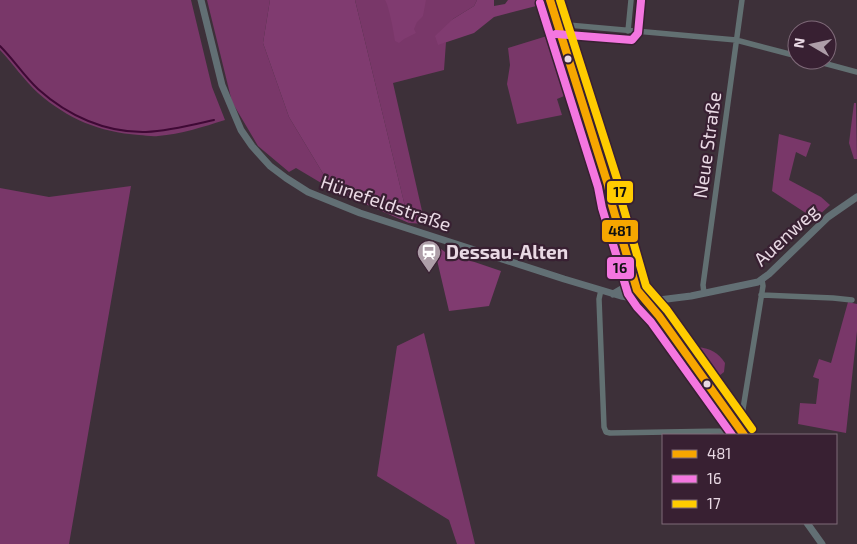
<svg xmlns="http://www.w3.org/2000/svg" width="857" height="544" viewBox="0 0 857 544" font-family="'Exo 2',sans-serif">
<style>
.green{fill:#793769}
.forest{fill:#803b70}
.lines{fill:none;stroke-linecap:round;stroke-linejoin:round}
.stream{stroke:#3f0935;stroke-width:2}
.minor{stroke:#627072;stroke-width:5.5}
.major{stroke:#626f74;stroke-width:7}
.bus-1-casing{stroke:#382032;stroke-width:11}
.bus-2-casing{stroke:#382032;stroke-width:11}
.bus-3-casing{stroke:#382032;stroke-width:11}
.bus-1{stroke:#f7a600;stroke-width:8}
.bus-2{stroke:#f476e0;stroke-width:8}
.bus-3{stroke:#fc0;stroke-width:8}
.bus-dot{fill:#e9d9e4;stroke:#382032;stroke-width:2}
.labels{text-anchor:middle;stroke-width:4.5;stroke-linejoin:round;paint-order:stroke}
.street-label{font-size:19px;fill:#e9d9e4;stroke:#382032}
.poi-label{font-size:19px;font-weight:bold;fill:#e9d9e4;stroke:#382032;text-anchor:start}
.line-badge{stroke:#382032;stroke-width:2}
.pale-badge-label{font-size:14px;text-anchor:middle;font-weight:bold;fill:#111}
</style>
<rect width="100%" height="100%" fill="#3d3039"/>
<!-- green -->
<path class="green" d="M0,0H191L212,87L225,120C203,127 181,134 158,136C152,137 145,135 139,135C99,132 68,119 38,93C24,80 13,64 0,50Z
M207,0H270L263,43L289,117L333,190L296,168L289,172L258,146L232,102Z
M355,0H477L474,6L453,19L438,44L446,42L444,70L393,83L425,224L409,223Z
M547,36L552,39L569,94L557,99L562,115L517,124L507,84L510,65L508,48Z
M854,103H856L857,159H854L849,143Z
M779,134L811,143L806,157L796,152L789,180L821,197L830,205L815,219L772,191Z
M131,186L69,544H0V188L49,197Z
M848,302L857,304V331L846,433L798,424L800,403L816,404L819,379L813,377L819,359L831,363Z
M424,333L475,544H457L449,520L377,476L397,346Z
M698,347C711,349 718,352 725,363L724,372L714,380L698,360L704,355Z"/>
<!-- forest -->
<path class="forest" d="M270,0H355L409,223L333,190L289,117L263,43Z
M385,0H426L423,16L417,22L414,29L416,33L404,39L399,43L395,41C394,33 389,6 385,0Z
M477,0H494V6L505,4L508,0H539L540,5L494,17L474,33L438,45L435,36L453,19L474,6Z
M433,243L445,252L501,271L489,306L449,311Z"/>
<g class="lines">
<!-- stream -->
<path class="stream" d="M0,46C14,60 24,76 38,89C68,116 106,133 146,132C169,131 192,125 214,120"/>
<!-- minor -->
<path class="minor" d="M557,24L736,40L797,56
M628,31L631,0
M812,60L857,72
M601,290L599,299L604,427L606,432L610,433L723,431L732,429L737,426
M704,293L703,285L742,0
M761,295L833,298L852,300
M736,424L741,420L742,415L763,286L762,280"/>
<!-- major -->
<path class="major" d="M201,0L222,85L241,130L252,146L270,166L286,178L308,192L360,213L564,279L621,296L651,301L691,296L758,282L769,274L828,217L857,197
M550,0L608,185L612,205L637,290L644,300L659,316L744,435
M613,294L625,287L633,274
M807,523L822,544"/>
<!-- bus-1 casing -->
<g class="bus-1-casing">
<path id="bus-1" d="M550,0L608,185L612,205L637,290L659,316L744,435"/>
</g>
<!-- bus-2 casing -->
<g class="bus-2-casing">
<path id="bus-2" d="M540,3L598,187L602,208L628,294L637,307L651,322L732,435
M556,34L632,40L638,33L641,1"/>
</g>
<!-- bus-3 casing -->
<g class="bus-3-casing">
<path id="bus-3" d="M560,0L618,182L622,203L646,286L667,310L752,429"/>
</g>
<!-- bus-1 -->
<use href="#bus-1" class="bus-1"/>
<!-- bus-2 -->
<use href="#bus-2" class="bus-2"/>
<!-- bus-3 -->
<use href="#bus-3" class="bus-3"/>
</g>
<!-- icons -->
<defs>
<g id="station-pin" transform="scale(1.25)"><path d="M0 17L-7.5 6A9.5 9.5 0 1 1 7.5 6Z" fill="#ad9ea8" stroke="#382032"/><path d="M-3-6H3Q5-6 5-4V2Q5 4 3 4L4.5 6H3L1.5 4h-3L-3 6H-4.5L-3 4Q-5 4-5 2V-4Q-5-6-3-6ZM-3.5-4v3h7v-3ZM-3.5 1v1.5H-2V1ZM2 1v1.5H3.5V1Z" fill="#fff"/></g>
</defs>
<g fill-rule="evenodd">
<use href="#station-pin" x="429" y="252"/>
</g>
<!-- markers -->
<g class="bus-dot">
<circle cx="568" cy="59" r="4.5"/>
<circle cx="707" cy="384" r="4.5"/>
</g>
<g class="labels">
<!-- street labels -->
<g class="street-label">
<text transform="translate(707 145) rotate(-82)" y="7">Neue Straße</text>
<text transform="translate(386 203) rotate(19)" y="7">Hünefeldstraße</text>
<text transform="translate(786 235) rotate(-43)" y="7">Auenweg</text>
</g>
<!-- poi labels -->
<g class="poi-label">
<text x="446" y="259">Dessau-Alten</text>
</g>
</g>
<g class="line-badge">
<rect x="606" y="180" width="28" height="24" rx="5" fill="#fc0"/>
<rect x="601" y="219" width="38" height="24" rx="5" fill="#f7a600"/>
<rect x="606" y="256" width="29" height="24" rx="5" fill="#f476e0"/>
</g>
<g class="pale-badge-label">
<text x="620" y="197">17</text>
<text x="620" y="236">481</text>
<text x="620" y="273">16</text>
</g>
<!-- legend -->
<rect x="662" y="434" width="175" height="90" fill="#382032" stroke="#7f6a79"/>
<rect x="672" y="450" width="25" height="8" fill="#f7a600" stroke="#7f6a79"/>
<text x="707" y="459" font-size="15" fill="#e9d9e4">481</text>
<rect x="672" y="475" width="25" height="8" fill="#f476e0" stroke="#7f6a79"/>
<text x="707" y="484" font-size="15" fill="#e9d9e4">16</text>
<rect x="672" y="500" width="25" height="8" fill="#ffcc00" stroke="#7f6a79"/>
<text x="707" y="509" font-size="15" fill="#e9d9e4">17</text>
<!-- north arrow -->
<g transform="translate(812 45) rotate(279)"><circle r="24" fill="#382032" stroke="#7f6a79"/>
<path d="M0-4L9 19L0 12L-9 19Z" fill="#ad9ea8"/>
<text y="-8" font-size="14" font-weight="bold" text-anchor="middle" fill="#e9d9e4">N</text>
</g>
</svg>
